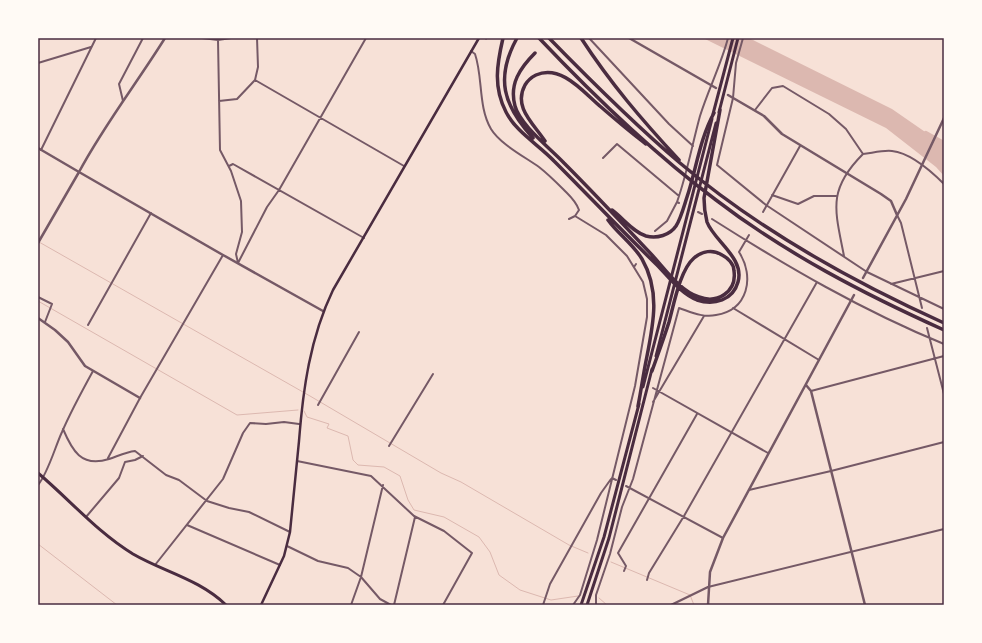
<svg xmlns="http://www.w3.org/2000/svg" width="982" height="643" viewBox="0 0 982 643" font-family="Poppins,sans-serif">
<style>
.water{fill:#dcb8b0}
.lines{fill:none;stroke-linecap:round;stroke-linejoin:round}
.stream{stroke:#dcb8b0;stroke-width:1}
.river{stroke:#dcb8b0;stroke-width:6}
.pedestrian{stroke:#755966;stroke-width:1.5}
.minor{stroke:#755966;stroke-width:2}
.tertiary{stroke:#755966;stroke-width:2.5}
.secondary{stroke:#4a2c40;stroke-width:2.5}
.primary{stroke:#4a2c40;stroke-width:3}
.trunk{stroke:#4a2c40;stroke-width:3}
.motorway{stroke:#4a2c40;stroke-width:3.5}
.neatline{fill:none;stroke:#4a2c40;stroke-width:1.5}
</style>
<rect width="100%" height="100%" fill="#f7e1d7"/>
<!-- water -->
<path class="water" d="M703,38H748L753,40L892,109L944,145V176L936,167L886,128Z"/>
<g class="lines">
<!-- stream -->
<path class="stream" d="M39,242L310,396L441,473L461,482L569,545L588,553
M38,301L237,415L298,410
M304,411L307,417L329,424L327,428L348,436L353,460L358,465L384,467L400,476L408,500L414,510L444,517L479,537L490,552L499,575L520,590L551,600L578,596
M38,544L117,605
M611,562L690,595L694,605
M599,598L607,605"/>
<!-- river -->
<path class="river" d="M926,134L944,144"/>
<!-- pedestrian -->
<path class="pedestrian" d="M486,39L487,38"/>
<!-- minor -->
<path class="minor" d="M202,38L218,40L231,38
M589,38L669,124L693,146
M743,38L736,63L733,98L717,165L766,205L867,272L944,309
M218,40L220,150L231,171L241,201L242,232L236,254L238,263
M471,51L475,54C483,77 478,107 491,129C500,144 525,157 539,167C548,174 556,182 564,190C570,196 576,201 579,210L575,216L569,219
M38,63L91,47
M255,80L258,67L257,38
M123,101L119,84L143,38
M219,101L237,99L255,80L404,166
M755,110L772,88L783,86L829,114L846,129L863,154
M41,150L96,38
M603,158L617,144L679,196
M229,166L233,164L364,238
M772,195L798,204L814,196H836
M679,203L677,202C687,174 692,145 700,116C708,90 721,65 728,38
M698,212L702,214
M763,212L800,146
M897,215L901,223L922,308
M712,219C786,266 863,311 944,344
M655,231L667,221L677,202
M844,256C835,210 827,190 863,154C872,153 883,150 892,151C911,153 931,171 944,184
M238,263L267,207L279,190L366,38
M634,267L636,264
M891,284L944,271
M38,297L52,304L45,322
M733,308L819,360
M88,325L151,213
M927,328L944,394
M653,388L768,453
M811,391L944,356
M653,402L704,316
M318,405L359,332
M63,429C72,450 81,468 109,459C118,456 126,452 135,451L166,475L179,480L207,501L229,508L249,512L290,532
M389,446L433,374
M108,458L140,398L223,255
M297,461L371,476L414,516L444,531L472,553L443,605
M612,478L616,480
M38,485C48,473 55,447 62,432C71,411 82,391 93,371
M626,486L723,538
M749,490L831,471L944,442
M86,517L119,478L125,462L135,460L143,456
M187,525L280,565
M287,546L318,561L348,568L361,577L380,599L391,605
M155,565L223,479L243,433L250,423L266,424L284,422L299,424
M624,571L626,566L618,553L697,414
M647,580L649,573L684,516L817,282
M708,587L944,529
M351,605L361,577L383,485
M394,605L415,517
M543,605L550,584L601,493L611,479
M573,605L580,595L597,540L635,386L647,317V299L643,282L627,256L606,235L575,216
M596,605V595L610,554L622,507L633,479L679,308C691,312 703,318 716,315C748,310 755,277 739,252L749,235"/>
<!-- tertiary -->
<path class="tertiary" d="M629,38L716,88
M728,95L764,116L782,134L881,194L891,201L897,215
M38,148L79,172C104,125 137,83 165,38
M38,243L79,172L223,255L323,311
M863,278L906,199L944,118
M38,318L55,330L68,342L85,366L140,398
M806,385L811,391L865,605
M671,605L708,587
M708,605L710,572L723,538L854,295"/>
<!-- secondary -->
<path class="secondary" d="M261,605L284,556L290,532C293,502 296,471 299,441C303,389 310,338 333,290L479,38"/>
<!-- primary -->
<path class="primary" d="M38,473C70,500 97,532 133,554C164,572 199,579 226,605"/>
<!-- trunk -->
<path class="trunk" d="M719,112L738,38
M713,114L733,38
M656,356L716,123
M643,387L712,119
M581,605L604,537L639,404
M587,605L609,538L652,369"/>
<!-- motorway -->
<path class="motorway" d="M503,38C497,64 493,87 506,112C516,132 539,145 554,161C588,195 621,230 656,264C669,277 680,293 697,300C714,306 733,300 738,282C745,258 714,241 707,222C705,214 704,206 704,198L720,110
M517,38C495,78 503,105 533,138
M539,38C594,96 652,152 716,200C785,253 864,294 944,330
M549,38C591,81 634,124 680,163C759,230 851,281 944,323
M581,38C611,84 642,120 679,160
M535,53C520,68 509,84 515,106C520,125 551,149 564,163C594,193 623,224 652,255C665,269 680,291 699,297C717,304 737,292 734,271C734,264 728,258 722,255C713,249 702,251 694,258C680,270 674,304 669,322C664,338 658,354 652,371
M545,141C533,123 513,107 525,85C528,80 532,77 536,75C562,64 584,93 601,107C616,120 630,132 646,144
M612,210C623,218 633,232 646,236C657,239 670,235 676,226C681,218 684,206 687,197C696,170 700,138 714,113
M608,220C618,234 633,244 642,259C661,292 653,326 646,361C643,376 641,391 638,406"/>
</g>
<!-- border -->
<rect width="982" height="643" fill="none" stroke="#fffaf5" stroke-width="78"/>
<rect x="39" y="39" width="904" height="565" class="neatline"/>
</svg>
